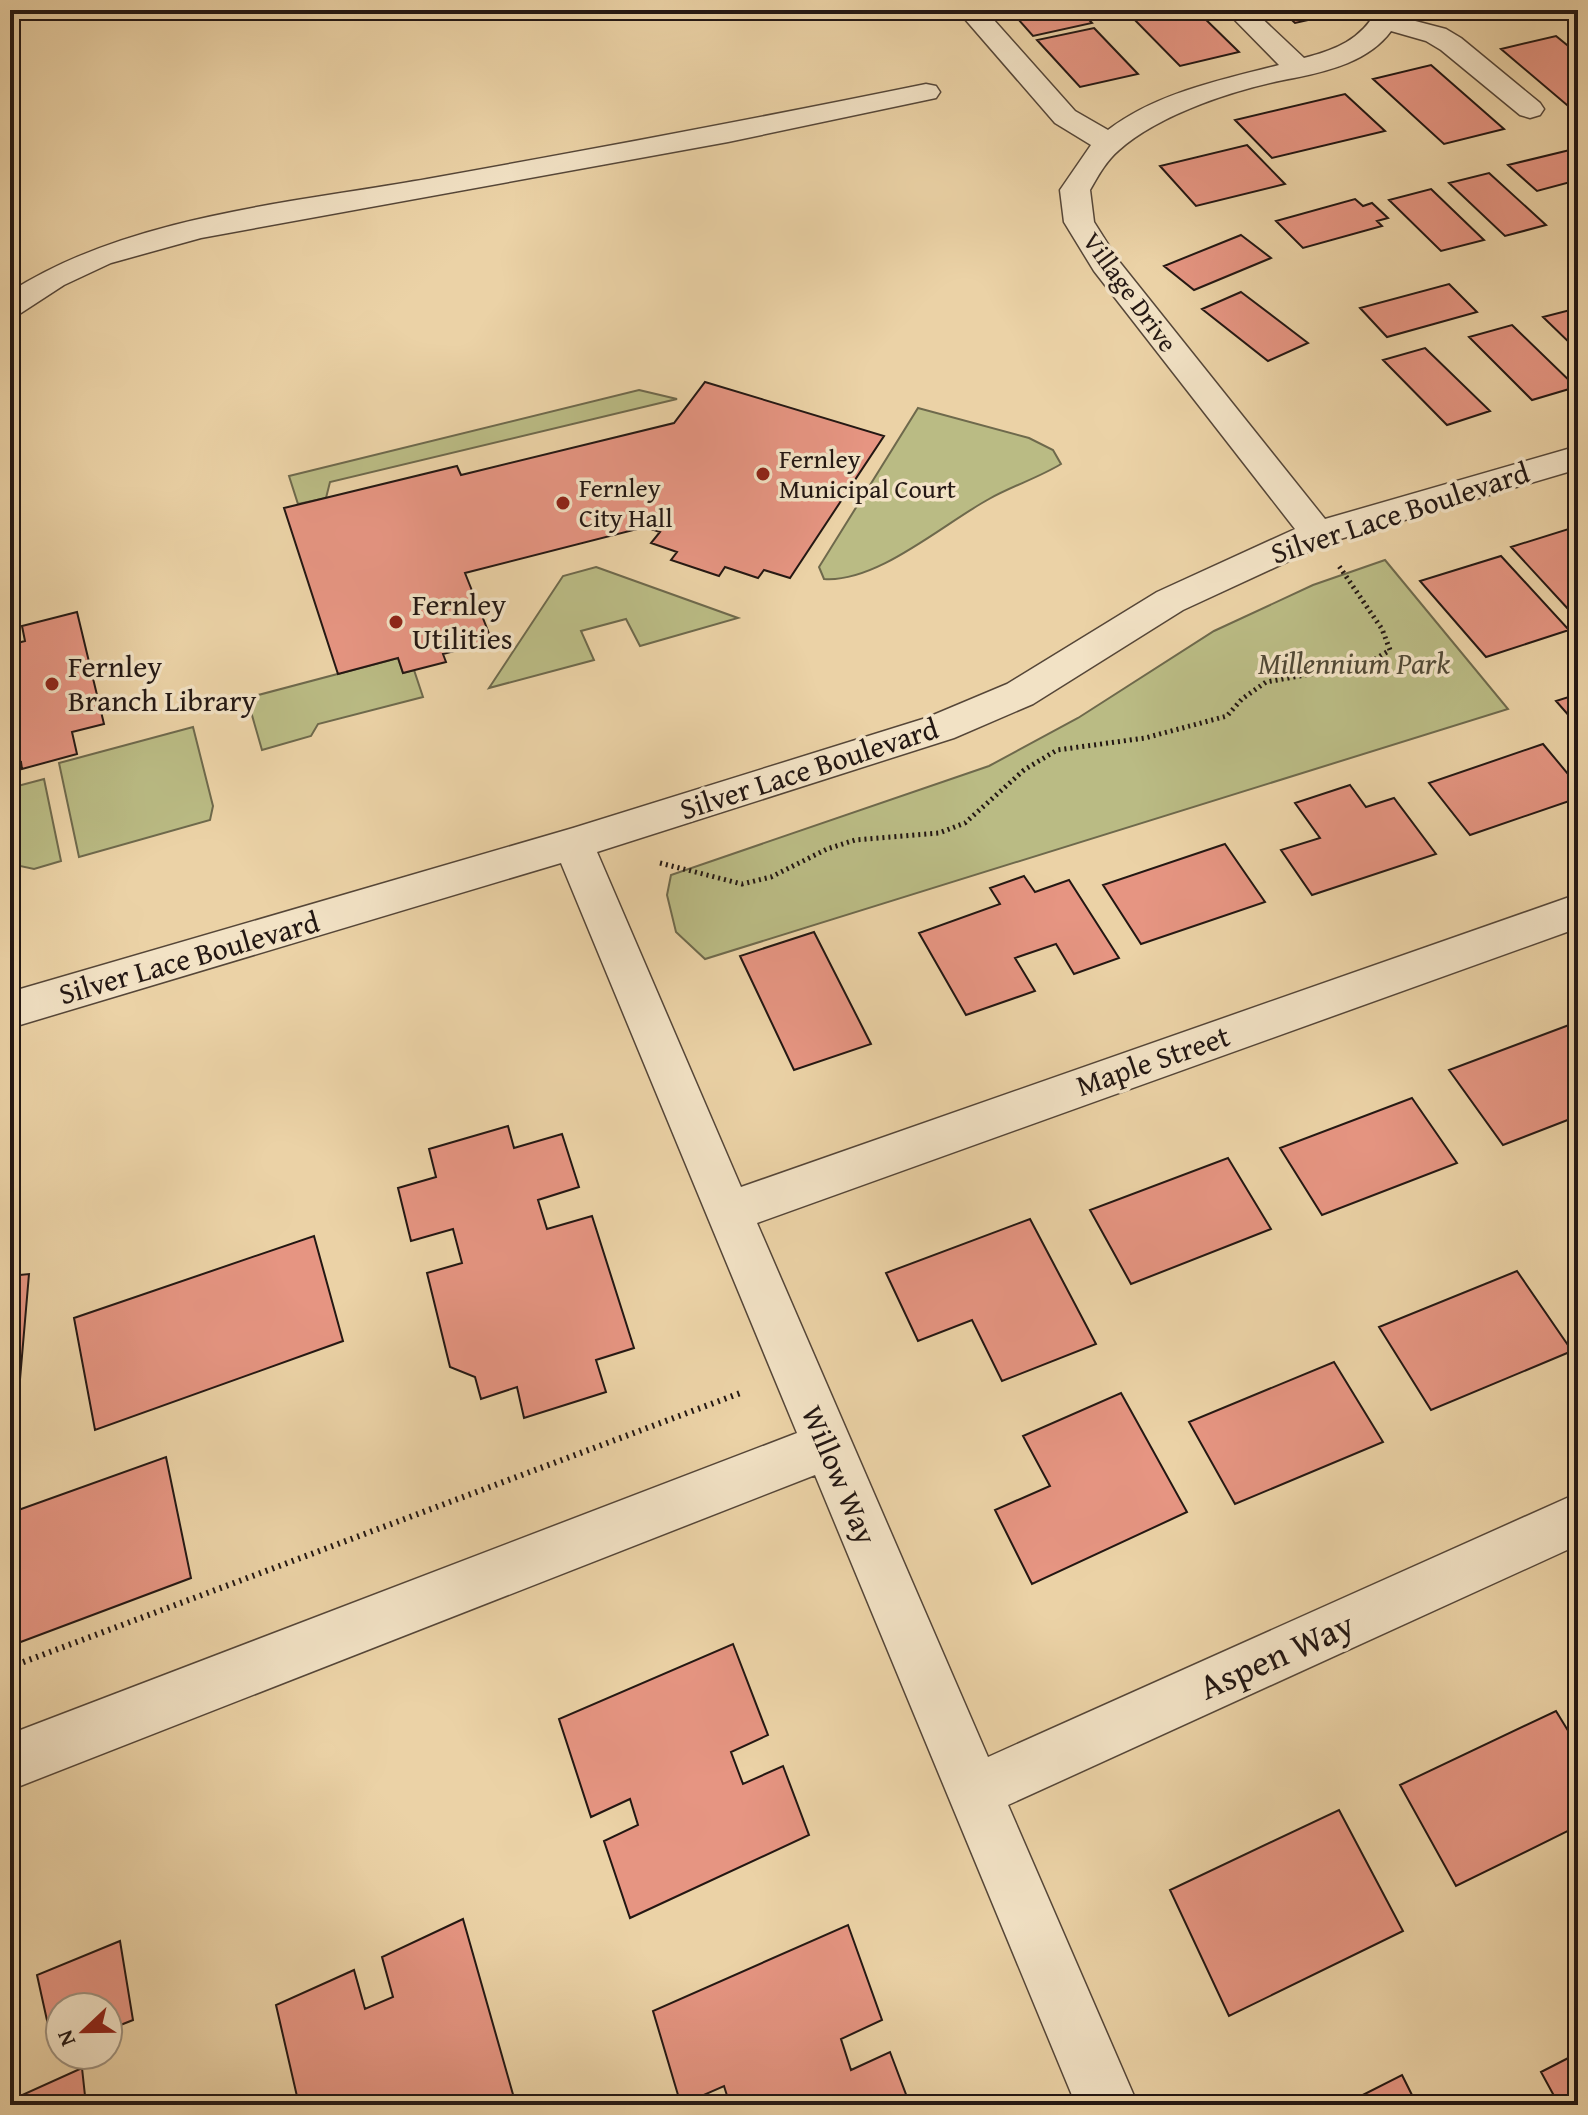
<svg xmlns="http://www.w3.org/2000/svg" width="1588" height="2115" viewBox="0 0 1588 2115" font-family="'Gentium Book Plus',serif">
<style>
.green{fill:#babb84;stroke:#6e694c;stroke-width:2}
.building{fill:#e69582;stroke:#231713;stroke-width:2}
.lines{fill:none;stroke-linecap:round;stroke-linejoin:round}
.minor-casing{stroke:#554638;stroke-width:3}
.path-far1{stroke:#231713;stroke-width:5;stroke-dasharray:2 4;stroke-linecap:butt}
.path{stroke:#231713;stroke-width:6;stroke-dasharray:2 5;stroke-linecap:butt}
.minor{fill:#f2e2c5;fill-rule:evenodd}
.poi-dot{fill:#8f2418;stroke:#f2e2c5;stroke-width:3}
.labels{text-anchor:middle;stroke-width:7;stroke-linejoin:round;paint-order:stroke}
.far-street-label{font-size:26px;fill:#231713;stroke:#f2e2c5}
.far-poi-label{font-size:26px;fill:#231713;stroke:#f2e2c5;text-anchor:start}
.street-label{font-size:30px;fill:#231713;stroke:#f2e2c5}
.poi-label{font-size:30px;fill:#231713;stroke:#f2e2c5;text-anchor:start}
.park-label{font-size:30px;font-style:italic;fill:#504835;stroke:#f2e2c5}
.near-street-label{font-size:36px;fill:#231713;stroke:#f2e2c5}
</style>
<rect width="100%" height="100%" fill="#ebd2a6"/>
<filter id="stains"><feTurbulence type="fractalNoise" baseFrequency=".0025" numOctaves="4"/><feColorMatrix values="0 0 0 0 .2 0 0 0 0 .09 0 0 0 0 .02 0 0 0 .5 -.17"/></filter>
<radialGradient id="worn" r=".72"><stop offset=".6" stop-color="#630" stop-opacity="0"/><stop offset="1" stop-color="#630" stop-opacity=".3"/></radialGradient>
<!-- green -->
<path class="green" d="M639,390L677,399L330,482L326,498L298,504L289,476Z
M918,408L1029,438L1053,450L1061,464C1038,478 1012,486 989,499C943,524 877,583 824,579L819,567Z
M1385,560L1508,709L705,959L676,932L667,895L671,875L989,766L1078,718L1214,631L1313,585Z
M596,567L738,618L640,646L626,619L581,631L594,660L489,688L563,576Z
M398,658L403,673L414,670L423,697L318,724L311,736L262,750L247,698Z
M193,727L213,806L210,820L79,857L59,763Z
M44,779L61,861L34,869L20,866L10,820V788Z"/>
<!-- building -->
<path class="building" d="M1010,10H1080L1092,23L1033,36Z
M1125,10H1196L1239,52L1180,66Z
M1281,10H1348L1349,11L1295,23Z
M1094,28L1138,74L1080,87L1037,40Z
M1556,36L1578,54V110L1574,111L1501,49Z
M1431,65L1504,129L1444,144L1373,79Z
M1345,94L1385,131L1272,158L1235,120Z
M1247,145L1285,184L1196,206L1160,166Z
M1578,148V180L1537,191L1508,165Z
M1489,173L1546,225L1505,236L1449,183Z
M1431,189L1484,240L1441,251L1389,200Z
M1355,199L1363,206L1372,203L1388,218L1377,221L1382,226L1303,248L1276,221Z
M1241,235L1271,258L1194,290L1164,266Z
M1449,284L1477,312L1387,337L1360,308Z
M1241,292L1308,343L1268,361L1202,309Z
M1578,308V351L1543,317Z
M1512,325L1576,387L1532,400L1469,337Z
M1425,348L1490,411L1447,425L1383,360Z
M705,382L884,436L790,578L764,570L758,578L725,567L719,576L671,560L677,552L651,543L660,532L645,527L465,573L492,641L443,654L446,662L403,673L398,658L338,674L284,508L457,466L461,475L674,423Z
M1578,526V607L1569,610L1511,547Z
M1501,556L1569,630L1486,657L1420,581Z
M77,612L104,724L72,732L77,754L22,769L21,762L10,765V645L25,641L22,626Z
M1578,694V726L1556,701Z
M1543,744L1578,786V798L1470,835L1429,783Z
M1350,785L1366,807L1394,798L1436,854L1312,895L1281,850L1320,838L1295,803Z
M1225,844L1265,902L1141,944L1103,885Z
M1024,876L1035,892L1069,880L1119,958L1074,974L1056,944L1015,958L1035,991L966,1015L919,933L1000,904L990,888Z
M814,932L871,1044L794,1070L740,956Z
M1577,1022L1578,1116L1503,1145L1449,1070Z
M1412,1098L1457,1163L1322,1215L1280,1148Z
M508,1126L514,1148L562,1134L579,1187L538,1200L547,1229L592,1216L634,1348L596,1360L606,1392L524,1418L517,1387L481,1399L475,1377L450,1367L427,1273L462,1263L453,1229L411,1241L398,1188L436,1177L429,1149Z
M1228,1158L1271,1229L1131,1284L1090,1210Z
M1030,1219L1096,1344L1002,1381L972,1320L918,1341L886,1273Z
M314,1236L343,1341L95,1430L74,1318Z
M1517,1271L1572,1351L1431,1410L1379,1327Z
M29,1274L19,1391L10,1392V1276Z
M1334,1362L1383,1442L1235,1504L1189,1422Z
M1121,1393L1187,1512L1032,1584L995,1510L1050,1486L1023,1436Z
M166,1457L191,1578L10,1646V1513Z
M733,1644L768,1735L731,1752L743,1784L783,1766L809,1835L630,1918L604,1841L638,1825L630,1799L591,1817L559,1719Z
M1556,1711L1578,1747V1826L1456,1886L1400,1785Z
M1339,1810L1403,1931L1229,2016L1170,1890Z
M463,1919L516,2105H299L276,2005L354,1970L365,2009L393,1997L382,1957Z
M848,1925L882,2020L841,2039L851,2070L890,2052L910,2105H730L724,2086L681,2105L653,2011Z
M120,1941L133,2020L108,2030V2007H60V2050L54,2052L37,1975Z
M1578,2053V2105H1559L1541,2072Z
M82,2068L86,2105H12L11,2100Z
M1402,2075L1417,2105H1343Z"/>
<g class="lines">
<!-- minor casing -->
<g class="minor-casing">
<path id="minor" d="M957,10H985L1075,111L1108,130C1156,93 1221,80 1279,65L1225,10H1253L1304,58C1335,50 1361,40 1377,10H1403L1400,17L1446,29L1461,38L1540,103L1544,109L1540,115L1530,118L1520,115L1441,50L1426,41L1391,31C1369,61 1329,71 1294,78C1239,88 1161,113 1119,150C1106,161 1098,176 1090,190L1094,222L1118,260L1325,519L1578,446V469L1330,542L1183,610L1033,704L954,738L597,852L741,1187L1578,894V928L757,1223L988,1757L1578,1493V1545L1008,1805L1138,2105H1076L815,1475L10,1790V1734L797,1433L561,863L10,1028V992L573,828L926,718L1007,684L1157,592L1295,529L1094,271L1064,222L1060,190L1091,145L1055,123Z
M926,84L936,86L940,92L936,98L728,142L201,238L111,263L64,285L21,313L10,316V292C128,216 291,203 427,179C594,149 760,118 926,84Z"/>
</g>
<!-- path-far1 -->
<path class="path-far1" d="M660,863L742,884L771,877L827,849L855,840L939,833L965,823L1024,770L1057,750L1145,738L1227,716L1242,699L1266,682L1367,664L1390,650L1382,629L1339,566"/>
<!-- path -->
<path class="path" d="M10,1667L743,1392"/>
<!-- minor -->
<use href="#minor" class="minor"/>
</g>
<!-- markers -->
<g class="poi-dot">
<circle cx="763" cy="474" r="8"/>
<circle cx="563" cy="503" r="8"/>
<circle cx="396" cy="622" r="8"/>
<circle cx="52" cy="684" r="8"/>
</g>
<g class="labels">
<!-- far-street labels -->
<g class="far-street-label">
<text transform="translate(1130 292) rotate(54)" y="9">Village Drive</text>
</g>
<!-- far-poi labels -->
<g class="far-poi-label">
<text x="779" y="468">Fernley<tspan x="779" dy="30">Municipal Court</tspan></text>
<text x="579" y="497">Fernley<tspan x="579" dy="30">City Hall</tspan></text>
</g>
<!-- street labels -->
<g class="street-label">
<text transform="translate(1400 513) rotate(-18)" y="10">Silver Lace Boulevard</text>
<text transform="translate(809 769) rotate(-18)" y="10">Silver Lace Boulevard</text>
<text transform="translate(189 958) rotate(-16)" y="10">Silver Lace Boulevard</text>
<text transform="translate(1153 1061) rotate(-19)" y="10">Maple Street</text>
<text transform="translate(839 1475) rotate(67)" y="10">Willow Way</text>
</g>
<!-- poi labels -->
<g class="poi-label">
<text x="412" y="615">Fernley<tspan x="412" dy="34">Utilities</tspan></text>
<text x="68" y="677">Fernley<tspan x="68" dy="34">Branch Library</tspan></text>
</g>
<!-- park labels -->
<g class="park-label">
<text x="1354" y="674">Millennium Park</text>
</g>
<!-- near-street labels -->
<g class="near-street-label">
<text transform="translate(1276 1655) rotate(-24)" y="13">Aspen Way</text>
</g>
</g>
<!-- margin -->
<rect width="1588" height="2115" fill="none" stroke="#ebd2a6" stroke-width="40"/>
<rect x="12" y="12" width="1564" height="2091" fill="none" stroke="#231713" stroke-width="4"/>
<rect x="20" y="20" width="1548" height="2075" fill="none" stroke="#231713" stroke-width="2"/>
<!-- north arrow -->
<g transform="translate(84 2031) rotate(248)"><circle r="38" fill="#f2e2c5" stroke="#9f917e" stroke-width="2"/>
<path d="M0-6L14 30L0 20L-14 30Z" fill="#8f2418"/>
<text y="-12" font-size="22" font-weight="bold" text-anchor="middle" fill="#231713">N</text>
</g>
<rect width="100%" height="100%" filter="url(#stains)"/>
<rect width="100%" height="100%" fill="url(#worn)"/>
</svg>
